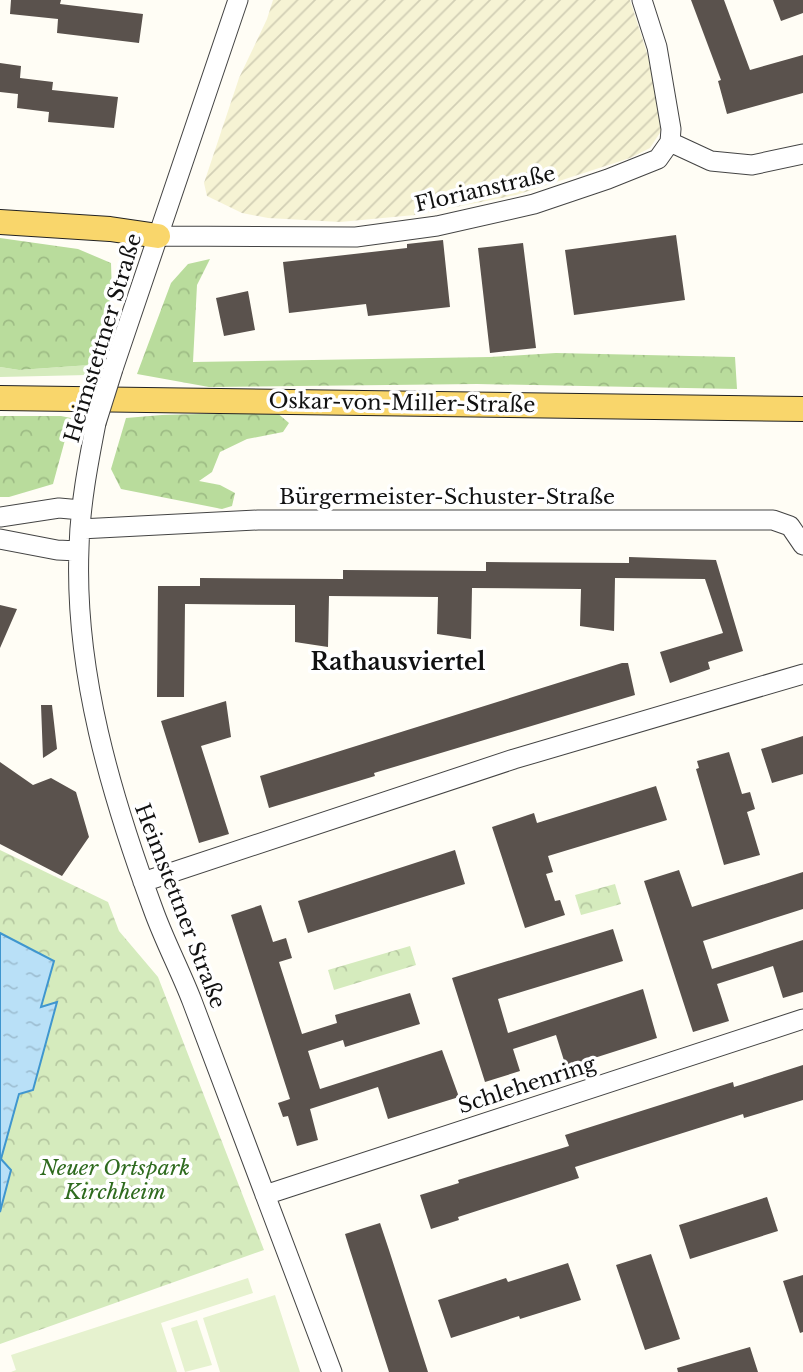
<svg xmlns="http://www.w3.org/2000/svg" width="803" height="1372" viewBox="0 0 803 1372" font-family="'Libre Baskerville',serif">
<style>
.farmland{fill:url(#farmland-furrows)}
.grass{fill:#d5ebbd}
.forest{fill:url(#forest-crowns)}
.park{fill:url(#park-crowns)}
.pitch{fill:#e6f2cf}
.water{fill:url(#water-ripples);stroke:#3f96cf;stroke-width:2}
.building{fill:#5a524d}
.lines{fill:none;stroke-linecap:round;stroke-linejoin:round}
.minor-casing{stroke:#444;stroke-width:21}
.major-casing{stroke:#222;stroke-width:26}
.minor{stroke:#fff;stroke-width:19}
.major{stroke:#f9d66b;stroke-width:24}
.minor-bridge-casing{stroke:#444;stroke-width:21;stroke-linecap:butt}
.minor-bridge{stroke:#fff;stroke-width:19}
.labels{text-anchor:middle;stroke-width:7;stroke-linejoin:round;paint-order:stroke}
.street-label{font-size:21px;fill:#111;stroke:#fff}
.park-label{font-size:21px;font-style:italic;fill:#2f6b1f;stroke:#fff}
.neighbourhood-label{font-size:23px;font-weight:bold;fill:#111;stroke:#fff}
</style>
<defs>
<pattern id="farmland-furrows" width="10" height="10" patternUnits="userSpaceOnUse" patternTransform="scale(1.75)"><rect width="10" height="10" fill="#f6f3d4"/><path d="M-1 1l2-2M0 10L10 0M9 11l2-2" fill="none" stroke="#d2cfb5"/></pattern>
<pattern id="forest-crowns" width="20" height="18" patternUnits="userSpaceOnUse" patternTransform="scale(1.75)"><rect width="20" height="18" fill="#b9dc9c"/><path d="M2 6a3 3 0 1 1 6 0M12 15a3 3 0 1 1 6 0" fill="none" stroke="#9ebc85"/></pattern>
<pattern id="park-crowns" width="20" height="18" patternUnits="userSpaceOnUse" patternTransform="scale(1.75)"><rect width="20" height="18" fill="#d5ebbd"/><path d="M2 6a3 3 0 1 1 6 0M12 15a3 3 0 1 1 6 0" fill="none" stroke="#b6c8a1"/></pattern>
<pattern id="water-ripples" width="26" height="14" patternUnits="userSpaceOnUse" patternTransform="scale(1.75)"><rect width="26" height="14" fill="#b9e0f7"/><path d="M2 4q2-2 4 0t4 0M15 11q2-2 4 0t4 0" fill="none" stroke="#9ebfd3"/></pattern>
</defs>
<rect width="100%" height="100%" fill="#fffdf5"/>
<!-- farmland -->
<path class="farmland" d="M273,0H630L657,84L665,125L650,148L630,158L516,195L415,215L340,222L268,218L242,213L207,196L204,183L239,78L267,19Z"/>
<!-- grass -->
<path class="grass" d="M90,365L87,375L0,377V367L19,370Z"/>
<!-- forest -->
<path class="forest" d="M0,238L78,249L111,263L112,295L90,365L19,370L0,367Z
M210,259L197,285L193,362L490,357L556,353L735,357L737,389L477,384L209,387L137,374L171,283L188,264Z
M276,412L289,423L283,432L247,439L220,452L212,472L199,481L220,485L235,493L232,506L222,509L121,489L111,469L126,418L162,415Z
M0,416H61L71,418L53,484L9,497H0Z"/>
<!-- park -->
<path class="park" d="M0,850L108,902L119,931L158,977L264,1250L0,1344Z
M615,884L621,904L581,915L575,895Z
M410,946L416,965L334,990L328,970Z"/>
<!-- pitch -->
<path class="pitch" d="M248,1278L253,1293L161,1323L177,1372H11L16,1370L11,1355Z
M275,1295L300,1372H220L203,1318Z
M197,1320L212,1365L185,1372L171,1328Z"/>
<!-- water -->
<path class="water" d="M0,933L54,961L41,1007L57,1002L33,1090L19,1094L1,1159L11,1170L0,1212Z"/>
<!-- building -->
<path class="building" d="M11,0H61L60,4L143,14L139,43L57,33L58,19L10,14Z
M691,0H724L750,70L803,55V93L727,114L718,81L721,80Z
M773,0H803V13L781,21Z
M0,63L21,66L20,78L53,82L52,90L118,97L114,128L48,122L49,112L17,108L18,94L0,92Z
M676,235L685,300L574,315L565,250Z
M443,240L450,307L368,316L366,304L289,313L283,262L407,248V244Z
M523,243L536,348L490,353L478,248Z
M248,291L255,330L224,336L216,298Z
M629,557L716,560L743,651L708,662L710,669L670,683L660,652L723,633L705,579L615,578L614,631L580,626L581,589L472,588L471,639L437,634L438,597L329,596L328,647L295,642V605L185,604L184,697H157L158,586H200V578L343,579V570L486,571V562L629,563Z
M0,605L17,609L0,648Z
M622,663H628L635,695L374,773L375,776L269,808L260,776Z
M226,701L231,737L201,746L229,834L199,843L161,721Z
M41,705H52L57,749L43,758Z
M803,736V774L772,783L761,749Z
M729,752L742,794L750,792L755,809L747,812L760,855L724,865L696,769L699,768L697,761Z
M0,762L33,785L51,778L76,792L89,837L62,876L0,844Z
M656,786L667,820L548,856L553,872L546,874L555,901L560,900L565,915L525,928L492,827L534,813L537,823Z
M455,850L465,884L308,933L298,901Z
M679,870L692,907L803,872V909L703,941L712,969L803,940V992L783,998L773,966L717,984L729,1021L693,1032L644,881Z
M261,905L273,942L286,938L292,958L279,962L302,1034L337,1023L335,1015L410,993L420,1024L345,1047L343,1040L308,1051L320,1089L442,1050L459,1097L388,1119L378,1087L310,1109L318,1140L297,1146L288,1116L283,1117L278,1103L290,1099L231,915Z
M613,929L623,961L498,999L508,1033L643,989L657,1038L566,1067L556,1035L513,1049L520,1071L485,1082L452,978Z
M803,1065V1100L744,1118L743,1114L575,1167L579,1178L458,1217L459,1220L431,1229L420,1195L459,1183L458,1180L569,1146L565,1135L733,1082L734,1087Z
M767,1197L778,1231L690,1259L679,1225Z
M380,1223L389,1250L428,1372H389L349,1247L345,1234Z
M651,1254L680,1339L645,1350L616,1265Z
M568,1263L581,1300L520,1319L519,1316L451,1338L438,1300L506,1278L508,1282Z
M803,1275V1332L800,1333L783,1281Z
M750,1347L758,1372H678L677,1368Z"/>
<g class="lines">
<!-- minor casing -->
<g class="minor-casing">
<path id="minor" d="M642,0L657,47L671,129L670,142
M158,236L356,237L437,226L534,204L608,179L658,159L670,142L711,161L752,165L803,154
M113,369L238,0
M96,423C88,464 80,506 79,548C74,671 111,795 153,909C164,940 180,970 192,1001C239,1125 285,1248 332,1372
M0,517L59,508L81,510
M80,529L258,520H773L790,526L803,545
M0,539L57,550L78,551
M143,882L514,759L803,674
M265,1195L803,1019"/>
</g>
<!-- major casing -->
<g class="major-casing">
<path id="major" d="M0,222L110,229L158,236
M0,398L803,409"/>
</g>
<!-- minor -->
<use href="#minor" class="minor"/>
<!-- major -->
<use href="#major" class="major"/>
<!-- minor-bridge casing -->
<g class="minor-bridge-casing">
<path id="minor-bridge" d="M96,423L113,369"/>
</g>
<!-- minor-bridge -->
<use href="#minor-bridge" class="minor-bridge"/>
</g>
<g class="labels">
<!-- street labels -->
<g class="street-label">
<text transform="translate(485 189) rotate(-13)" y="7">Florianstraße</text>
<text transform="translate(103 338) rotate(-73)" y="7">Heimstettner Straße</text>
<text transform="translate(402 403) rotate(1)" y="7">Oskar-von-Miller-Straße</text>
<text x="447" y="504">Bürgermeister-Schuster-Straße</text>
<text transform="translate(180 906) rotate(69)" y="7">Heimstettner Straße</text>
<text transform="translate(527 1085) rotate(-18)" y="7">Schlehenring</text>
</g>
<!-- park labels -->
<g class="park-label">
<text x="115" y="1175">Neuer Ortspark<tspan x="115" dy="24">Kirchheim</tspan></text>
</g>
<!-- neighbourhood labels -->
<g class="neighbourhood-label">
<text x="398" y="670">Rathausviertel</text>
</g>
</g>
</svg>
